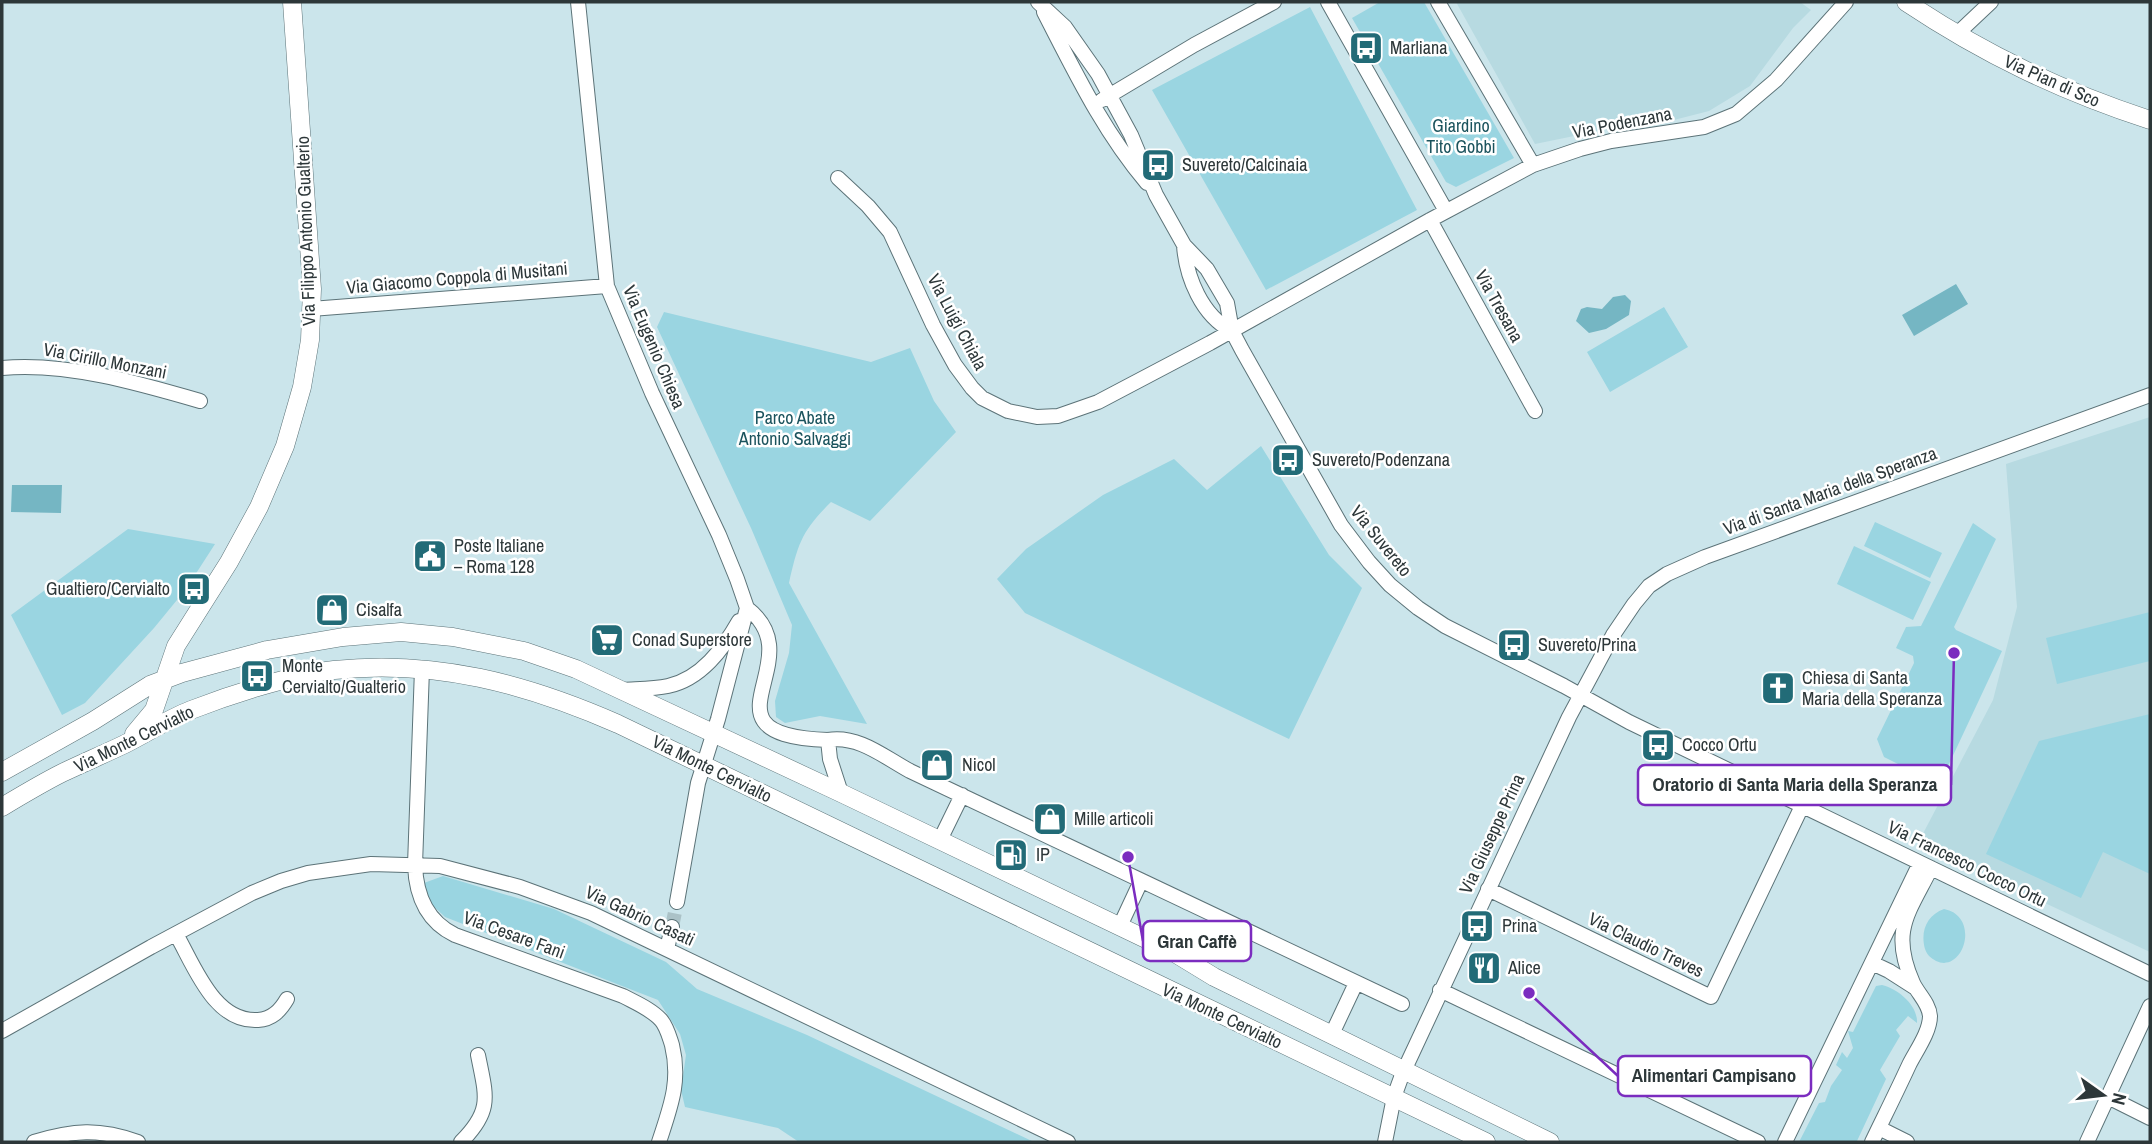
<svg xmlns="http://www.w3.org/2000/svg" width="2152" height="1144" viewBox="0 0 2152 1144" font-family="'Archivo Narrow',sans-serif">
<style>
.built{fill:#b7dae1}
.green{fill:#9ad5e1}
.water{fill:#75b6c3}
.lines{fill:none;stroke-linecap:round;stroke-linejoin:round}
.minor-tunnel{stroke:#abc2c7;stroke-width:14;stroke-dasharray:14 7;stroke-linecap:butt}
.minor-casing{stroke:#5c7378;stroke-width:16}
.tertiary-casing{stroke:#5c7378;stroke-width:19}
.minor{stroke:#fff;stroke-width:14}
.tertiary{stroke:#fff;stroke-width:18}
.labels{text-anchor:middle;stroke-width:5;stroke-linejoin:round;paint-order:stroke}
.poi-label{font-size:18px;fill:#2d3739;stroke:#fff;text-anchor:start}
.street-label{font-size:18px;fill:#2d3739;stroke:#fff}
.park-label{font-size:18px;fill:#1b535d;stroke:#fff}
.leader{fill:none;stroke:#7b2cbf;stroke-width:2.5}
.callout-dot{fill:#7b2cbf;stroke:#fff;stroke-width:2.5}
.callout{fill:#fff;stroke:#7b2cbf;stroke-width:2.5}
.callout-label{font-size:19px;text-anchor:middle;font-weight:bold;fill:#2d3739}
</style>
<rect width="100%" height="100%" fill="#cbe5eb"/>
<!-- built -->
<path class="built" d="M1456,2H1800L1811,10L1793,28L1750,86L1709,111L1670,121L1618,127L1535,144Z
M2150,417V952L1953,860L1917,845L1993,700L2017,607L2006,464Z"/>
<!-- green -->
<path class="green" d="M1380,2H1424L1514,158L1456,187L1446,182L1352,18Z
M1310,7L1417,210L1266,290L1152,90Z
M1664,307L1688,347L1610,392L1587,352Z
M664,312L871,362L910,348L934,401L956,432L870,521L831,502C802,531 798,543 789,583L867,724L820,716L785,723L776,717L775,701L789,653L792,625L751,528L657,327Z
M1261,446L1329,555L1362,588L1289,739L1025,613L997,579L1026,549L1103,495L1174,459L1207,490Z
M1875,522L1942,553L1930,578L1864,546Z
M1973,523L1996,539L1954,627L1956,630L2002,651L1942,779L1926,778L1884,757L1877,739L1914,663L1913,656L1896,648L1906,627L1921,626Z
M128,529L215,544L186,589L154,628L85,703L62,715L11,615Z
M1854,546L1931,582L1913,620L1837,584Z
M2150,612V661L2057,684L2046,638Z
M2150,714V874L2103,852L2081,898L1986,854L2039,741Z
M443,876L554,909L666,962L697,989L807,1035L1034,1142H799L778,1128L685,1107L681,1090L686,1055L680,1034L658,1000L445,917L428,901L424,883Z
M1944,909C1981,916 1964,974 1936,961C1931,958 1927,955 1925,949C1920,931 1927,915 1944,909Z
M1882,985C1898,989 1918,1005 1917,1023L1908,1016L1896,1030L1900,1036L1880,1070L1886,1079L1857,1141L1859,1142H1799L1819,1103L1825,1102L1831,1086L1842,1070L1836,1065L1842,1052L1847,1058L1853,1048L1848,1031L1853,1032L1876,986Z"/>
<!-- water -->
<path class="water" d="M1956,284L1968,304L1914,336L1902,315Z
M1625,295L1631,301L1629,315L1606,329L1589,333L1576,321L1581,309L1587,307L1602,309L1613,297Z
M12,485H62L61,513L11,512Z"/>
<g class="lines">
<!-- minor-tunnel -->
<path class="minor-tunnel" d="M672,927L677,902"/>
<!-- minor casing -->
<g class="minor-casing">
<path id="minor" d="M578,2L607,286L652,393L719,535L737,579L747,608
M1038,2L1065,27L1098,74L1131,135L1156,195L1184,245L1207,269L1227,303L1232,331L1242,350L1341,525L1369,562L1390,585L1418,608L1445,626L1564,686L1629,722L2150,974
M1328,2L1446,211
M1438,2L1533,165
M1044,12C1075,72 1103,131 1147,183
M1957,34L1991,2
M1102,100L1194,45L1274,2
M838,178L868,206L890,232L933,325L955,365L972,388L982,398L1008,411L1037,417L1058,416L1098,402L1210,343L1430,220L1533,165L1580,149L1611,141L1704,127L1736,114L1776,80L1846,2
M1430,220L1535,411
M1184,245C1186,277 1202,316 1232,331
M311,309L607,286
M2,368C66,362 138,383 200,401
M747,608C816,661 690,735 828,740L830,759L841,793
M422,669L415,865C416,895 426,921 455,935L623,996C636,1003 651,1009 661,1020C667,1027 669,1036 672,1045C681,1082 670,1108 659,1142
M624,690C638,689 654,689 668,686C701,679 723,649 739,621
M828,740C859,735 884,757 910,771L1402,1004
M940,840L962,795
M1488,889L1711,997L1802,806
M677,902L698,783L718,719L747,608
M1120,926L1141,881
M176,934C194,965 214,1023 258,1020C272,1019 280,1011 287,999
M667,949L672,927
M1872,963L1889,971L1914,987
M1440,990L1758,1142
M2,1031L151,947L252,893L281,881L308,873L371,864L440,866L520,887L591,913L1068,1142
M1332,1034L1356,983
M2108,1097L2150,1118
M1879,1128L1907,1142
M34,1142C73,1130 99,1128 138,1142
M461,1142C493,1110 486,1096 478,1055
M1385,1142L1394,1097L1402,1075L1569,717L1613,635L1634,604L1649,586L1667,574L1705,557L2150,395
M1785,1142L1920,863
M1872,1142C1884,1117 1897,1091 1909,1065C1916,1051 1930,1032 1930,1016C1929,1003 1918,994 1913,983C1890,931 1908,914 1931,868
M2087,1142L2150,1006"/>
</g>
<!-- tertiary casing -->
<g class="tertiary-casing">
<path id="tertiary" d="M1906,2C1984,54 2061,91 2150,120
M134,734L154,710L176,646L229,562L259,507L285,446L302,387L310,340L312,289L292,2
M2,772L93,721L150,685L182,673L267,650L343,637L401,632L453,637L524,651L576,669L841,793L1173,952L1214,977L1550,1142
M2,807C22,795 42,783 62,773C83,763 104,754 125,744C147,733 168,719 191,710C232,694 291,675 334,670C435,659 527,684 618,724L1486,1142"/>
</g>
<!-- minor -->
<use href="#minor" class="minor"/>
<!-- tertiary -->
<use href="#tertiary" class="tertiary"/>
</g>
<!-- icons -->
<defs>
<g id="bus-square" transform="scale(1.75)"><rect x="-9" y="-9" width="18" height="18" rx="4" fill="#226b77" stroke="#fff"/><path d="M-5-6H5V4H4V6H2V4H-2V6H-4V4H-5ZM-3.5-4V0h7V-4ZM-3.5 1.2v1.5H-2V1.2ZM2 1.2v1.5H3.5V1.2Z" fill="#fff"/></g>
<g id="civic-square" transform="scale(1.75)"><rect x="-9" y="-9" width="18" height="18" rx="4" fill="#226b77" stroke="#fff"/><path d="M-.6-6.5H3V-4.5H.6V-3L4-1V1h2V6H-6V1h2V-1L-.6-3ZM-1.2 2.5V6h2.4V2.5Z" fill="#fff"/></g>
<g id="shop-square" transform="scale(1.75)"><rect x="-9" y="-9" width="18" height="18" rx="4" fill="#226b77" stroke="#fff"/><path d="M-5-2.5h2.3a2.7 3.5 0 0 1 5.4 0H5L5.5 6h-11ZM-1.5-2.5h3a1.5 2.3 0 0 0-3 0Z" fill="#fff"/></g>
<g id="supermarket-square" transform="scale(1.75)"><rect x="-9" y="-9" width="18" height="18" rx="4" fill="#226b77" stroke="#fff"/><path d="M-6-5.5h2.5l.6 2H6L4.5 2H-2.5L-4.4-4H-6ZM-1.5 3.2a1.3 1.3 0 1 0 .1 0ZM3 3.2a1.3 1.3 0 1 0 .1 0Z" fill="#fff"/></g>
<g id="church-square" transform="scale(1.75)"><rect x="-9" y="-9" width="18" height="18" rx="4" fill="#226b77" stroke="#fff"/><path d="M-1.2-6h2.4v3.5h3.3v2.4h-3.3V6h-2.4V-.1h-3.3v-2.4h3.3Z" fill="#fff"/></g>
<g id="fuel-square" transform="scale(1.75)"><rect x="-9" y="-9" width="18" height="18" rx="4" fill="#226b77" stroke="#fff"/><path d="M-5.5-6h7V0h2V4h1.3V-2.5L3-4.5l.8-.8L6-3V5H2.5V1h-1V6h-7ZM-4.2-4.7v3.2H.2V-4.7Z" fill="#fff"/></g>
<g id="restaurant-square" transform="scale(1.75)"><rect x="-9" y="-9" width="18" height="18" rx="4" fill="#226b77" stroke="#fff"/><path d="M-5-6h1v4h1v-4h1v4h1v-4h1v5L-1.5 .5V6h-2V.5L-5-1ZM5-6V6H3V1.5H1.5Q1.5-4 5-6Z" fill="#fff"/></g>
</defs>
<g fill-rule="evenodd">
<use href="#bus-square" x="1366" y="48"/>
<use href="#bus-square" x="1158" y="165"/>
<use href="#bus-square" x="1288" y="460"/>
<use href="#civic-square" x="430" y="556"/>
<use href="#bus-square" x="194" y="589"/>
<use href="#shop-square" x="332" y="610"/>
<use href="#supermarket-square" x="607" y="640"/>
<use href="#bus-square" x="1514" y="645"/>
<use href="#bus-square" x="257" y="676"/>
<use href="#church-square" x="1778" y="688"/>
<use href="#bus-square" x="1658" y="745"/>
<use href="#shop-square" x="937" y="765"/>
<use href="#shop-square" x="1050" y="819"/>
<use href="#fuel-square" x="1011" y="855"/>
<use href="#bus-square" x="1477" y="926"/>
<use href="#restaurant-square" x="1484" y="968"/>
</g>
<g class="labels">
<!-- poi labels -->
<g class="poi-label">
<text x="1390" y="54">Marliana</text>
<text x="1182" y="171">Suvereto/Calcinaia</text>
<text x="1312" y="466">Suvereto/Podenzana</text>
<text x="454" y="552">Poste Italiane<tspan x="454" dy="21">– Roma 128</tspan></text>
<text x="170" y="595" text-anchor="end">Gualtiero/Cervialto</text>
<text x="356" y="616">Cisalfa</text>
<text x="632" y="646">Conad Superstore</text>
<text x="1538" y="651">Suvereto/Prina</text>
<text x="282" y="672">Monte<tspan x="282" dy="21">Cervialto/Gualterio</tspan></text>
<text x="1802" y="684">Chiesa di Santa<tspan x="1802" dy="21">Maria della Speranza</tspan></text>
<text x="1682" y="751">Cocco Ortu</text>
<text x="962" y="771">Nicol</text>
<text x="1074" y="825">Mille articoli</text>
<text x="1036" y="861">IP</text>
<text x="1502" y="932">Prina</text>
<text x="1508" y="974">Alice</text>
</g>
<!-- street labels -->
<g class="street-label">
<text transform="translate(2052 81) rotate(24)" y="6">Via Pian di Sco</text>
<text transform="translate(1622 123) rotate(-11)" y="6">Via Podenzana</text>
<text transform="translate(306 231) rotate(-92)" y="6">Via Filippo Antonio Gualterio</text>
<text transform="translate(457 278) rotate(-5)" y="6">Via Giacomo Coppola di Musitani</text>
<text transform="translate(1499 306) rotate(61)" y="6">Via Tresana</text>
<text transform="translate(957 322) rotate(62)" y="6">Via Luigi Chiala</text>
<text transform="translate(654 347) rotate(67)" y="6">Via Eugenio Chiesa</text>
<text transform="translate(105 361) rotate(11)" y="6">Via Cirillo Monzani</text>
<text transform="translate(1830 491) rotate(-20)" y="6">Via di Santa Maria della Speranza</text>
<text transform="translate(1381 541) rotate(51)" y="6">Via Suvereto</text>
<text transform="translate(134 739) rotate(-26)" y="6">Via Monte Cervialto</text>
<text transform="translate(712 769) rotate(26)" y="6">Via Monte Cervialto</text>
<text transform="translate(1492 834) rotate(-65)" y="6">Via Giuseppe Prina</text>
<text transform="translate(1967 864) rotate(26)" y="6">Via Francesco Cocco Ortu</text>
<text transform="translate(640 916) rotate(25)" y="6">Via Gabrio Casati</text>
<text transform="translate(514 935) rotate(20)" y="6">Via Cesare Fani</text>
<text transform="translate(1646 945) rotate(26)" y="6">Via Claudio Treves</text>
<text transform="translate(1222 1016) rotate(25)" y="6">Via Monte Cervialto</text>
</g>
<!-- park labels -->
<g class="park-label">
<text x="1461" y="132">Giardino<tspan x="1461" dy="21">Tito Gobbi</tspan></text>
<text x="795" y="424">Parco Abate<tspan x="795" dy="21">Antonio Salvaggi</tspan></text>
</g>
</g>
<!-- callouts -->
<path class="leader" d="M1954 653L1951 785M1128 857L1143 941M1529 993L1618 1076"/>
<g class="callout-dot">
<circle cx="1954" cy="653" r="7"/>
<circle cx="1128" cy="857" r="7"/>
<circle cx="1529" cy="993" r="7"/>
</g>
<g class="callout">
<rect x="1638" y="765" width="313" height="40" rx="7"/>
<rect x="1143" y="921" width="108" height="40" rx="7"/>
<rect x="1618" y="1056" width="193" height="40" rx="7"/>
</g>
<g class="callout-label">
<text x="1795" y="791">Oratorio di Santa Maria della Speranza</text>
<text x="1197" y="948">Gran Caffè</text>
<text x="1714" y="1082">Alimentari Campisano</text>
</g>
<!-- border -->
<rect width="2152" height="1144" fill="none" stroke="#2d3739" stroke-width="7"/>
<!-- north arrow -->
<g transform="translate(2103 1095) rotate(104)" stroke="#ffffff" stroke-width="5" paint-order="stroke">
<path d="M0-5L12 26L0 18L-12 26Z" fill="#2d3739"/>
<text y="-10" font-size="19" font-weight="bold" text-anchor="middle" fill="#2d3739">N</text>
</g>
</svg>
